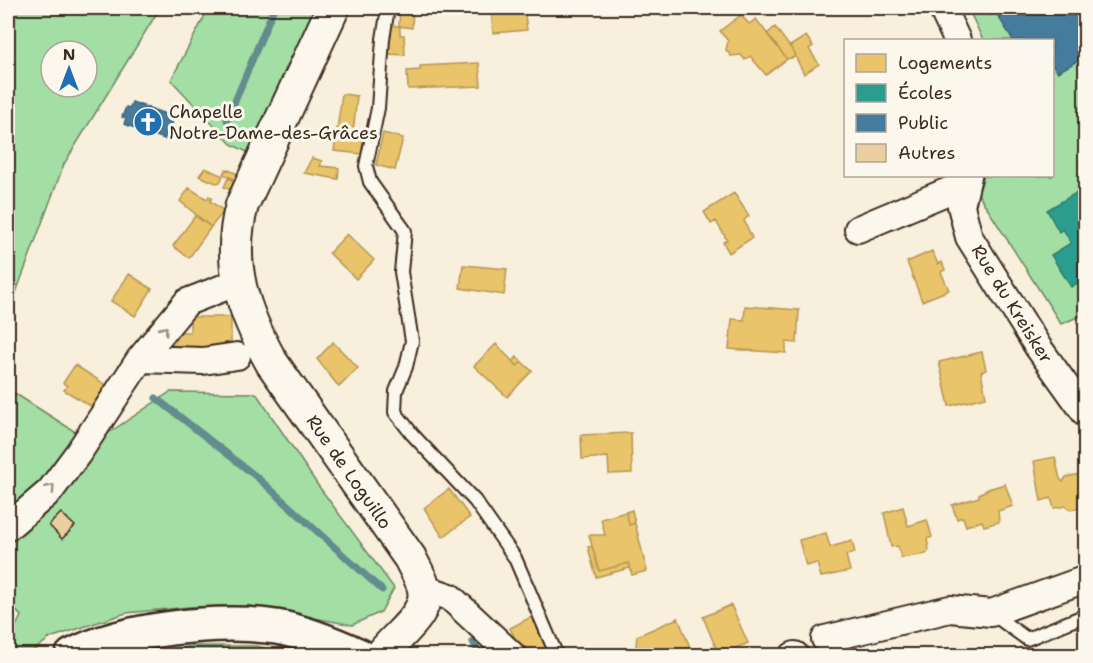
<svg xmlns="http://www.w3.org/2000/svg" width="1093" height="663" viewBox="0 0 1093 663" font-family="'Shantell Sans',sans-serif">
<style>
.green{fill:#a3dea4;stroke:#6f8461;stroke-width:1.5;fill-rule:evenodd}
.homes{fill:#e9c46a;stroke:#b59653;stroke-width:1.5}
.schools{fill:#2a9d8f;stroke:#2f7a6d;stroke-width:1.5}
.public{fill:#457b9d;stroke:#426377;stroke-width:1.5}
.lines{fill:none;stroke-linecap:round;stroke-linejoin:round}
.stream{stroke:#638c8e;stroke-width:7}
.building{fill:#eccf9f;stroke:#3b2a1e;stroke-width:1.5}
.service-casing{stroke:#3b2a1e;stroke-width:16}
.minor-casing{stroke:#3b2a1e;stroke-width:30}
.tertiary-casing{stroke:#3b2a1e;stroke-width:36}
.secondary-casing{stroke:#3b2a1e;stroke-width:38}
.service{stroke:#fbf7ec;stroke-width:12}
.minor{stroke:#fbf7ec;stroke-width:26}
.tertiary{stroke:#fbf7ec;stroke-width:32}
.secondary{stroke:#fbf7ec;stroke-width:33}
.oneway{stroke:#9b9085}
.labels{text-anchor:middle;stroke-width:6;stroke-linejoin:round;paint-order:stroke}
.poi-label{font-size:18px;fill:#3b2a1e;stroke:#fbf7ec;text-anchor:start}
.street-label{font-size:18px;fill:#3b2a1e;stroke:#fbf7ec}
</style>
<rect width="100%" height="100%" fill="#f8efdd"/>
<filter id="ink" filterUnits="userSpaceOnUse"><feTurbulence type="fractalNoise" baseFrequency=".0167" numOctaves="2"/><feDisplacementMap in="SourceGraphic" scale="12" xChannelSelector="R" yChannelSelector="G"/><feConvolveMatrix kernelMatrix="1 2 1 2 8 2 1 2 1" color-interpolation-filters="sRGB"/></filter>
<g filter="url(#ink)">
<!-- green -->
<path class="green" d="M8,8H160L64,164L8,314ZM51,51H87V87H51Z
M209,8H315L249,153L231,144L171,80Z
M968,8H1085V314L1061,324L978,194L984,176H1052V40H983Z
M8,389L77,433L80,452L170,392L256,393L317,484L394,588L381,612L352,625L250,606L189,607L126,613L50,638L28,655H8V643L21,616L8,602Z
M192,646H256L292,655H145Z"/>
<!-- homes -->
<path class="homes" d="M400,8H413L412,28L399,26Z
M491,8H524L527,30L493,33Z
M741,15L749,24L756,19L787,59L766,75L750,56L745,60L741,55L731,56L726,50L728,41L720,31Z
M390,24L400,27V35H404L405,55L387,54Z
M775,27L796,55L795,57L787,59L767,34Z
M806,36L813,46L809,49L819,64L804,74L790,46Z
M479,63L481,86L408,89L407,71L420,70V66Z
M342,94L357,96L353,133L364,134L362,154L334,151Z
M383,133L403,138L395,170L376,165Z
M312,158L322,161L320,166L339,168L338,179L304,173Z
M205,168L223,176L220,182L216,183L199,176Z
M226,169L238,174L236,180L223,174Z
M228,178L238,182L233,191L224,187Z
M189,188L207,199L209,196L212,198L210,201L224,211L211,227L180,201Z
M734,193L749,216L744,220L752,238L729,253L723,242L727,240L716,221L711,224L704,212Z
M195,216L211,227L189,258L173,246Z
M347,234L374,260L356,279L329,253Z
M932,251L938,264L942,262L945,270L941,272L949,290L922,301L907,262Z
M463,265L507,269L504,295L460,288Z
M129,274L152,289L135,316L111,301Z
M745,306L799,310L797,343L786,342V353L729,349L732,319L744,320Z
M190,317H231V347H172L178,332H190Z
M333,342L358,368L339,387L317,359Z
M496,344L517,366L522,362L532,371L507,397L474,366Z
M982,352L986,370L981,372L986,397L949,406L939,362Z
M517,357L522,362L517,366L513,361Z
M75,365L106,385L92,407L64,390L67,386L63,383Z
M631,433L632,473L609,474L608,457L582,459L581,435Z
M1055,457L1060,479L1063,482L1066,477L1081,474L1084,488L1080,490L1084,507L1071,510L1066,506L1054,508L1051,498L1041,501L1034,461Z
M1005,484L1013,506L998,511L999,522L984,526L982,521L966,526L963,517L957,519L952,505L979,497V494L988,489Z
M449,489L470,517L443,537L424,508Z
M903,507L908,526L927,520L932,537L927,539L929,550L926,554L901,558L898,546L891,547L884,513Z
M632,510L635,523L629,525L626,512Z
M626,512L629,525L635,523L647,571L632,575L629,563L599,571L589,535H605L601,519Z
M826,533L830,547L852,541L855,553L846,555L850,571L821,577L817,563L806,566L799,540Z
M592,546L599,571L629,563L630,568L596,577L588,547Z
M731,605L748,643L719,655L703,617Z
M531,617L537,627L551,656H530L515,639L510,628Z
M678,618L690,647L679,652L681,656H635L637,636Z
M690,647L694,654L681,656L679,652Z"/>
<!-- schools -->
<path class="schools" d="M1086,187V278L1071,287L1051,255L1071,243L1063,229L1059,232L1047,210Z"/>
<!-- public -->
<path class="public" d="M993,8H1086V56L1058,72L1052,64V40H1013Z
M132,102L174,117L167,140L124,124L126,118L122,117L126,107L130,108Z"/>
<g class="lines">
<!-- stream -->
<path class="stream" d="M227,120L274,8
M156,398L258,478L382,590
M473,642L481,656"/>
</g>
<!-- building -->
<path class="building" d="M985,8H993L996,12L990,15Z
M61,513L75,526L62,539L49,525Z"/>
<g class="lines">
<!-- service casing -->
<g class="service-casing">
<path id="service" d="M388,8L383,39L378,108L366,166L370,182L405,231L401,272L412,341L406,367L396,391L395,412L412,434L475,501L515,558L557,656
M991,613L1027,639L1086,615"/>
</g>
<!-- minor casing -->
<g class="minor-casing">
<path id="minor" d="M942,8L957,40
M968,176L961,206L969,237L1038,347L1086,414
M858,229L965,184
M140,359L203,361L237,356
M8,527L50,491L79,452L140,359L187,302L238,282
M424,588L450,597L513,656
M825,639L950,609L991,613L1086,579
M793,656L795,655"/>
</g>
<!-- tertiary casing -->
<g class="tertiary-casing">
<path id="tertiary" d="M333,8L242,205C226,263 243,312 272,363L410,558C414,567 422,579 424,589C429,616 394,636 381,656"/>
</g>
<!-- secondary casing -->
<g class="secondary-casing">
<path id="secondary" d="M72,656C124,628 219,619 276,627C305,632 334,644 360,656"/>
</g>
<!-- service -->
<use href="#service" class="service"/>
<!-- minor -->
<use href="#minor" class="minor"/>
<!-- tertiary -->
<use href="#tertiary" class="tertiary"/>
<!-- secondary -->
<use href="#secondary" class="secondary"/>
</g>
<!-- one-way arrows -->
<defs><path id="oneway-chevron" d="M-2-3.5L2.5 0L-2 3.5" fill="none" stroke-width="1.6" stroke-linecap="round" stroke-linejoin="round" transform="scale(1.5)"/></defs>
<g class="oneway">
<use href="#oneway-chevron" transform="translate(164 330) rotate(-51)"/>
<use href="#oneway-chevron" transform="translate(51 488) rotate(-48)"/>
</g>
</g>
<!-- icons -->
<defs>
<g id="church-disc" transform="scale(1.5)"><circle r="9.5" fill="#1f6fb2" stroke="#fbf7ec"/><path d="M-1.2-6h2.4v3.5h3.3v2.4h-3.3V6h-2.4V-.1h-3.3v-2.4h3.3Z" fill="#fff"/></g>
</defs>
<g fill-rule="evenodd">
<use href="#church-disc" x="148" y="122"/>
</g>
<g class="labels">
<!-- poi labels -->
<g class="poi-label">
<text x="169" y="118">Chapelle<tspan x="169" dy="21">Notre-Dame-des-Grâces</tspan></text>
</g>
<!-- street labels -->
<g class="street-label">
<text transform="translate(1012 304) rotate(58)" y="6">Rue du Kreisker</text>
<text transform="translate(349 472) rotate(55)" y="6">Rue de Loguillo</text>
</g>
</g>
<!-- margin -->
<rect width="1093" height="663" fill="none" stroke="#fbf7ec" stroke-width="30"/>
<rect x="15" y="15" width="1063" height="633" fill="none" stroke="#3b2a1e" stroke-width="2" filter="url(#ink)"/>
<!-- legend -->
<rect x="844" y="39" width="210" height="138" fill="#fbf7ec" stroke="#aea59a" stroke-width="1.5"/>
<rect x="856" y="54" width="30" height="18" fill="#e9c46a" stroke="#aea59a" stroke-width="1.5"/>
<text x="898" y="69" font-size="18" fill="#3b2a1e">Logements</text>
<rect x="856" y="84" width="30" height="18" fill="#2a9d8f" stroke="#aea59a" stroke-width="1.5"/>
<text x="898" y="99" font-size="18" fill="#3b2a1e">Écoles</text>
<rect x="856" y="114" width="30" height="18" fill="#457b9d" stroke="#aea59a" stroke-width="1.5"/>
<text x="898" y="129" font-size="18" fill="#3b2a1e">Public</text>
<rect x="856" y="144" width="30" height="18" fill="#eccf9f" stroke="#aea59a" stroke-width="1.5"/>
<text x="898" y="159" font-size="18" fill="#3b2a1e">Autres</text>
<!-- north arrow -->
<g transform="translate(69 69)"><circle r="28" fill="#fbf7ec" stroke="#aea59a" stroke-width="1.5"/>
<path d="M0-4.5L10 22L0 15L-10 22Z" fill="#1f6fb2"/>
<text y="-9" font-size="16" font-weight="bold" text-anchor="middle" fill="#3b2a1e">N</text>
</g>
</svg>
